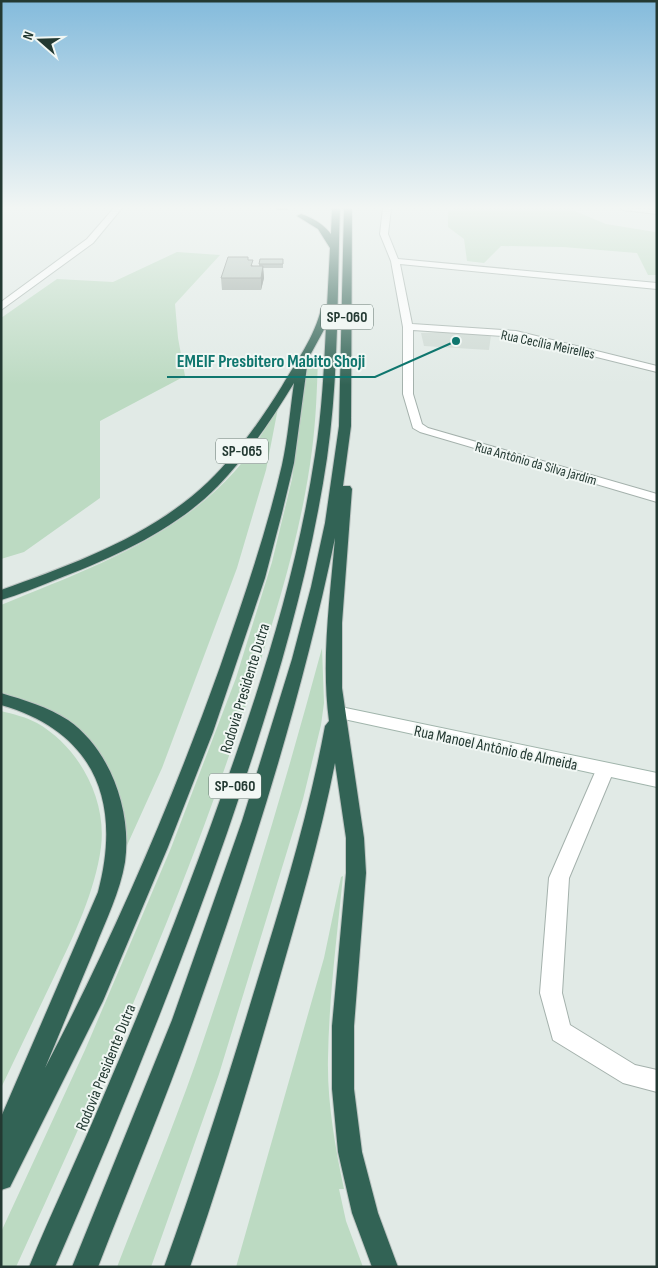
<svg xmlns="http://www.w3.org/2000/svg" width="658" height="1268" viewBox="0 0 658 1268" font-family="'Sofia Sans Condensed',sans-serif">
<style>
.built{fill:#cfdad4}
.green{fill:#bcdac2}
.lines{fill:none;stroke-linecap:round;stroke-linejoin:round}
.street-casing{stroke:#a4b1ac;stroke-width:2}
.secondary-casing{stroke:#a1b5ac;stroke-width:2}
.highway-casing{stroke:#bdc4c2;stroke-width:2}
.street{fill:#fff;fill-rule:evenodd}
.secondary{fill:#fff;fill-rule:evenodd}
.highway{fill:#326355;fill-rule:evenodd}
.wall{fill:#9da9a3}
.shaded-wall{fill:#808a85}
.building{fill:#b7c5be;stroke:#808a85}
.labels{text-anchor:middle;stroke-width:4;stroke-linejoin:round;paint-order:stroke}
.far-street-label{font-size:14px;fill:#233932;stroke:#f1f7f4}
.shield{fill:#f1f7f4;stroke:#61726c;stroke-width:1}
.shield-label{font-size:15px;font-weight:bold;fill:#233932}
.street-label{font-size:16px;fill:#233932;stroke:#f1f7f4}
.leader{fill:none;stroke:#0f766e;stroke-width:2}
.callout-dot{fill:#0f766e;stroke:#f1f7f4;stroke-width:2}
.callout-label{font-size:18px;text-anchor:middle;font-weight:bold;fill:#0f766e;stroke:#f1f7f4;stroke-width:4;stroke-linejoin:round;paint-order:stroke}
</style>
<rect width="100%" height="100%" fill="#e1eae6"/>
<!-- built -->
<path class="built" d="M443,332L491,335L489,350L424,346L421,333Z"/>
<!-- green -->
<path class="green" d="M454,208H567L606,224L655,232L657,230V275H648L637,253L563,247L501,246L484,263L467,261L464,239L448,227V212Z
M177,252L220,255L175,304L178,338L185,376L100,421V498L24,552L1,559V318L57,279L113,282Z
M317,357L318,358C317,389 316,420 312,450C300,544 269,636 239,726C178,911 97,1089 16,1267H1V1232L85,1050L171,848L236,678L272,562L292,479L308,363L309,359Z
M278,408L266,470L237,568L162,768L124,852L123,810L116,785L107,765L94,748L1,694V605C83,571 174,540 235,471C252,452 264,430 278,408Z
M322,648L324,703L321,725L303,799L219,1074L151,1267H117C143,1200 171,1133 195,1065C242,928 284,789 322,648Z
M1,711C13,714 26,717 37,723C79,747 107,799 101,847C95,892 74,935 55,975C37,1013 19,1050 1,1088Z
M343,876C337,936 329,997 328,1058C327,1102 335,1146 344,1189H339L346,1221L363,1267H236L324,958L341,877Z"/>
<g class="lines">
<!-- street casing -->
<g class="street-casing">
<path id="street" d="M114,208H122L93,243L1,310V302L87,239Z
M383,208H391L388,234L398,259L657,283V289L400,264L412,324L516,331L657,366V372L516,337L413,330V394L422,424L428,428L657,494V502L420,432L413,428L403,394V327L391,261L380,234Z
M620,208L657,210V214L624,210Z
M605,763L611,765L614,770L569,878L562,993L570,1025L635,1065L657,1070V1092L623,1083L553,1040L540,993L549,878L596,770L599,765Z"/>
</g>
<!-- secondary casing -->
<g class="secondary-casing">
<path id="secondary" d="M336,706L657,773V787L330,716L328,712L330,708Z"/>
</g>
<!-- highway casing -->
<g class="highway-casing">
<path id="highway" d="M332,208H340C337,291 339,375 327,458C308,586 269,710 227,833C176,980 117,1124 55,1267H29C52,1211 78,1157 101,1102C149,991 193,878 233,763C268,663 299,560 315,455C322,412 324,369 326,326L308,359L294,463L282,513L265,578L213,732L168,847L103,1001L10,1187L1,1190V1117L98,892C122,802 95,732 1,705V693C24,700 48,707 68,720C111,750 132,812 125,862C120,892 106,920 95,948C78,988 62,1028 45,1068C113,938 171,804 220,667C243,600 266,534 282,465C288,438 290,410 294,383C272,419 248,455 218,486C174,531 112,558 55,580C37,587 19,595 1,600V590C74,564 151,536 208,482C237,454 261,420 282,386C296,362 315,336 321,309L327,307L330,248L318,229L297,216L301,214C313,218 323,224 331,234Z
M344,208H352L351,426L343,486H350L352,489L342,623V688L364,838L366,873L354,1026V1089L362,1152L378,1213L398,1267H372L352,1213L338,1152L332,1089V1026L346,873V838L335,763C320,839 298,913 277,987C250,1081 222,1175 190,1267H164C198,1173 228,1078 257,982C283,898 309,813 325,726L329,721C321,661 330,598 335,538C301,702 250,862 194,1019C165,1102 130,1184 98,1267H72L172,1020L242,821L292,659L311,587L325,523L339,426Z"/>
</g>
<!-- street -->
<use href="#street" class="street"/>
<!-- secondary -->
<use href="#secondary" class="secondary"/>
<!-- highway -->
<use href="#highway" class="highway"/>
</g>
<!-- wall -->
<path class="wall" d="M276,208H288L287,210H276Z
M283,259V268H263L264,278L261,290H222L221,278L248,260L253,266H259V264Z"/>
<!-- shaded-wall -->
<path class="shaded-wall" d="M263,266L264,278L261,290V278Z"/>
<!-- building -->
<path class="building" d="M228,257H248V260H253L251,266H263L261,278H221Z
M260,259H283V264H259Z"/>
<!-- sky -->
<linearGradient id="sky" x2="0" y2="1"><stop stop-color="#84bbdc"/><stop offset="0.54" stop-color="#f2f6f4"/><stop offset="1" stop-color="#f2f6f4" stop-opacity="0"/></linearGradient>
<rect width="658" height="385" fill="url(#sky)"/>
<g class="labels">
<!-- far-street labels -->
<g class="far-street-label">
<text transform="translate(548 344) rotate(12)" y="5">Rua Cecília Meirelles</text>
<text transform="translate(536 463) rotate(16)" y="5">Rua Antônio da Silva Jardim</text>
</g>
<!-- shield labels -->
<g class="shield">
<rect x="321" y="304.5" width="52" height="25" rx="4"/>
<rect x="216" y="438.5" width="52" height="25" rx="4"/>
<rect x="209" y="773.5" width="52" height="25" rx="4"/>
</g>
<g class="shield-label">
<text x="347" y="322">SP-060</text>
<text x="242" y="456">SP-065</text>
<text x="235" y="791">SP-060</text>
</g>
<!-- street labels -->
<g class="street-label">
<text transform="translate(244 688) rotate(-73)" y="6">Rodovia Presidente Dutra</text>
<text transform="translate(496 747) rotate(12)" y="6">Rua Manoel Antônio de Almeida</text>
<text transform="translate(105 1067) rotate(-68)" y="6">Rodovia Presidente Dutra</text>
</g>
</g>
<!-- callouts -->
<path class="leader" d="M456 341L375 377H167"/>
<circle class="callout-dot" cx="456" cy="341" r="5"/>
<g class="callout-label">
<text x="271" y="367">EMEIF Presbitero Mabito Shoji</text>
</g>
<!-- border -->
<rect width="658" height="1268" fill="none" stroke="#233932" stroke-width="5"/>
<!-- north arrow -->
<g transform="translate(40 40) rotate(290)" stroke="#f1f7f4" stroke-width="4" paint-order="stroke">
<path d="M0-4L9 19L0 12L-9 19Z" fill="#233932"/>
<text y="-8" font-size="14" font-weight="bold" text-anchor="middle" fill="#233932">N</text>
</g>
</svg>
